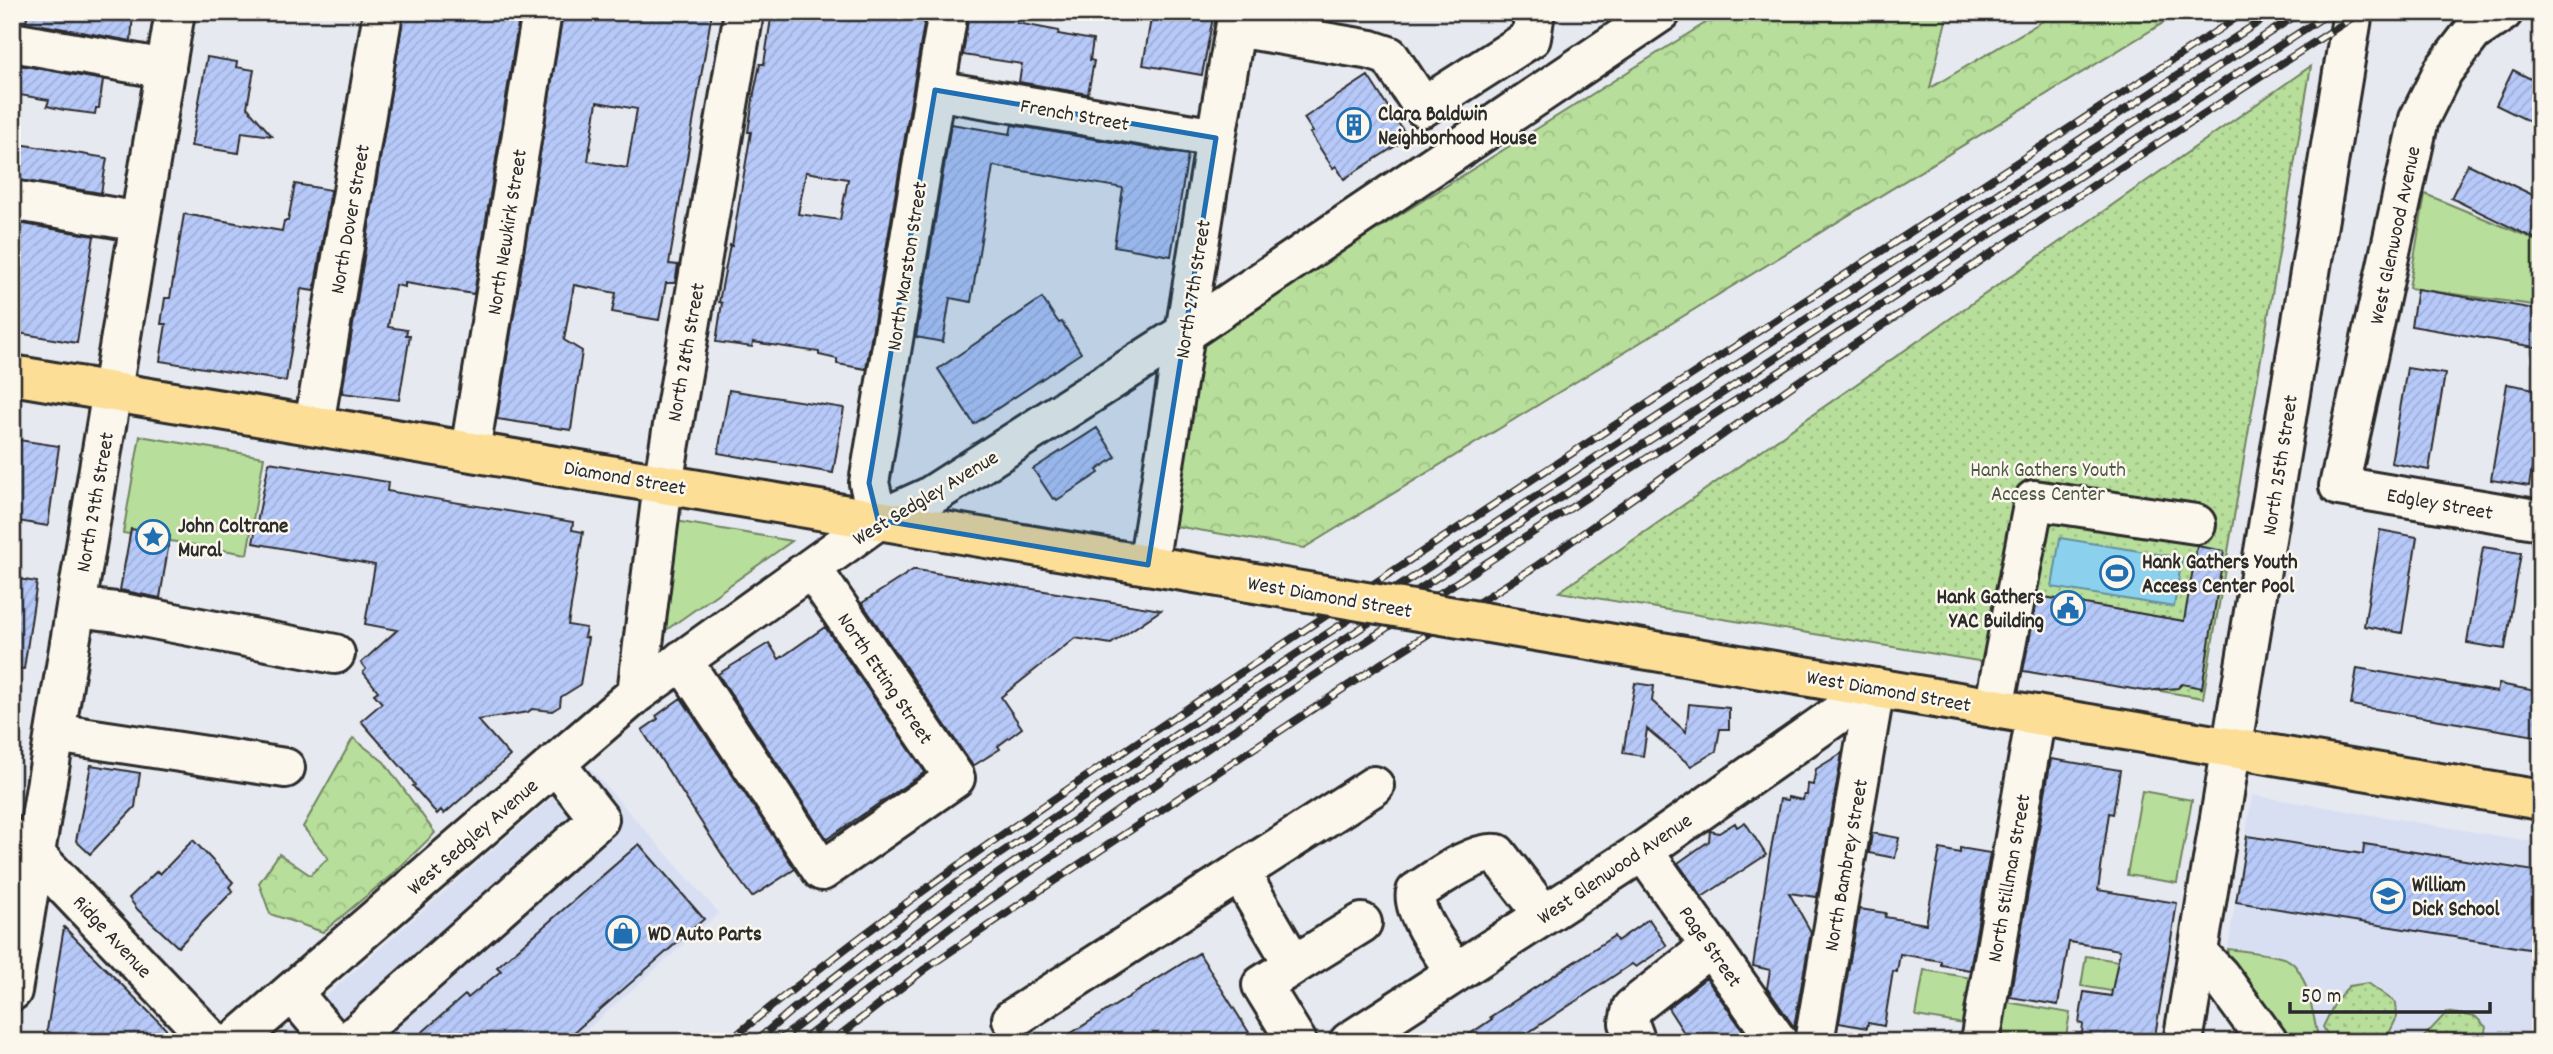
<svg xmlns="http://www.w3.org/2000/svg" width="2553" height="1054" viewBox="0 0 2553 1054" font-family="Dekko,sans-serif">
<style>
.built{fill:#d9dff3}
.grass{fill:#b7de9a;stroke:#718462;stroke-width:2}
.forest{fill:url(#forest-crowns);stroke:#718462;stroke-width:2}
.park{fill:url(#park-dots);stroke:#718462;stroke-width:2}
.water{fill:#8bd1ed;stroke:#658f9f;stroke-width:2}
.building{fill:url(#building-hatch);stroke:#2b2b2b;stroke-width:2;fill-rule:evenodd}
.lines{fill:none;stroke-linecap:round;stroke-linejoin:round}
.minor-casing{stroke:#2b2b2b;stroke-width:44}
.major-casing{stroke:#2b2b2b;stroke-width:44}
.minor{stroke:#fbf7ec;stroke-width:38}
.major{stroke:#fdde96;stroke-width:38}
.rail-casing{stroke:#2b2b2b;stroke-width:8}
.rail{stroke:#fbf7ec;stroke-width:5;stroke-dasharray:16;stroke-linecap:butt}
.major-bridge-casing{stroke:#2b2b2b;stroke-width:44;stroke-linecap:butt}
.major-bridge{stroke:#fdde96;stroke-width:38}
.marked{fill:#1f6fb2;fill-opacity:0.2;stroke:#1f6fb2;stroke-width:5;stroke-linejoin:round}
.labels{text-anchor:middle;stroke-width:5;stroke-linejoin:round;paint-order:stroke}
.poi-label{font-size:21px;font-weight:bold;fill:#2b2b2b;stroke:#fbf7ec;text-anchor:start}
.street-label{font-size:21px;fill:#2b2b2b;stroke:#fbf7ec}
.park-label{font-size:21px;fill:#4e5847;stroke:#fbf7ec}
</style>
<defs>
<pattern id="forest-crowns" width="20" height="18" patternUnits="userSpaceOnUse" patternTransform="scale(1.75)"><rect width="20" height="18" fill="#b7de9a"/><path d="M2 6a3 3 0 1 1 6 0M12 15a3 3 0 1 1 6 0" fill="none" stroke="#9ebf85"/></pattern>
<pattern id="park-dots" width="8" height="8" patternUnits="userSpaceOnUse" patternTransform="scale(1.75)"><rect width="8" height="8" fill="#b7de9a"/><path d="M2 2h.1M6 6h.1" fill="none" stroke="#9ebf85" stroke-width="1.8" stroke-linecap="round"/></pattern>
<pattern id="building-hatch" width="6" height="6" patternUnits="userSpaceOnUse" patternTransform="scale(1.75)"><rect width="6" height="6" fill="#b7c9f9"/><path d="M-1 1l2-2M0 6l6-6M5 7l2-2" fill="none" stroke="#9eadd6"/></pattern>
</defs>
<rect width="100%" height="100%" fill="#e7e9f0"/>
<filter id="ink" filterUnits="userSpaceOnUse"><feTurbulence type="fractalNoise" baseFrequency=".0143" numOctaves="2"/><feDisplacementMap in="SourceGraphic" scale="14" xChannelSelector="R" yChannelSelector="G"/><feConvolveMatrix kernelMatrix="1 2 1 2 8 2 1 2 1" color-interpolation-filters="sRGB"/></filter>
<g filter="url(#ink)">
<!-- built -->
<path class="built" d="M588,766L719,913L573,1042H281L278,1038Z
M2252,795L2541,843V1042H2280L2225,965Z"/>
<!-- grass -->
<path class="grass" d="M2425,194L2541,242V306L2409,288Z
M140,436L264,457L247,554L123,533Z
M675,521L792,541L662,633Z
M2142,791L2192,800L2177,883L2127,875Z
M2228,949C2242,951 2276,954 2288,960C2308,970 2314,1021 2319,1042H2280L2225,965Z
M2086,956L2163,968L2158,999L2081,986Z
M1924,970L1972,978L1964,1024L1916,1016Z
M2001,1001L2070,1013L2065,1042H1993Z"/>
<!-- forest -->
<path class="forest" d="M1723,12H1948L1930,88L2058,12H2181L1304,548L1169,525L1202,339Z
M353,738L384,762L435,833L395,872L323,932L270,914L259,883L279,854L310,875L328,858L303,827Z"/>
<!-- park -->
<path class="park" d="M2311,66L2203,698L1559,592Z
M2368,983L2396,1003L2397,1017L2385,1042H2344L2330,1039L2323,1027L2336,1000L2349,986Z
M2447,1012L2476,1017L2486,1027L2483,1042H2423L2422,1039Z"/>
<!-- water -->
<path class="water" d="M2060,538L2182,558L2174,607L2052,587Z"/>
<!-- building -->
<path class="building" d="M28,12H133L131,41L26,22Z
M404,12H520L474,294L405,283V287L395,285L388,327L407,330L406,335H410L399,400L342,393Z
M563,12H712L669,264L678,265L675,283H666L659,320L612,312L616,293L574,285L564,340L582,351L571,430L497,419ZM597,102L637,109L627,168L588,161Z
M772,12H926L866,369L837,364V359L819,355V352L753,342L752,347L716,342L722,303L719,302L730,245L732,246L751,132H748L754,93L760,64H764ZM806,172L848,179L840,220L798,214Z
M969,12H1003L1018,15L1017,23L1059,31L1058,34L1093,40L1090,60L1094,61L1088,94L1019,82L1022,64L963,55Z
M1180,12H1214L1202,75L1143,65L1152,13L1180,18Z
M207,57L237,62L236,67L254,70L247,107L272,136L242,132L239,153L191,146Z
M19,65L103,80L99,108H96L95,114L64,110L47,106L49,100L14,94Z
M2513,70L2541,84V127L2496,105Z
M1368,76L1408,138L1344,179L1336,166L1333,168L1310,133L1313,132L1304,118Z
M951,124L1010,134L1012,125L1188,155L1171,256L1114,246L1123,188L993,166L971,302L950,298L943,342L916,337Z
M12,143L107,158L101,193L12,179Z
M2468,164L2541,199V242L2451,198Z
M295,184L331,190L314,291L301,289L286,381L160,361L166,324H161L165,298H170L184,214L282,231L284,221H288Z
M12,222L94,236L77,343L12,332V272L16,248H12Z
M2417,289L2541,310V348L2411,326Z
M1042,298L1059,323L1062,322L1081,353L974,424L938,369Z
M2407,368L2445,374L2429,470L2391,463Z
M2507,384L2541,390V415L2529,486L2491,480Z
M729,390L844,408L833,473L718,453Z
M1097,428L1116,457L1097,470L1099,473L1057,500L1055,498L1053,499L1033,469Z
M12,439L59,446L48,526L12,520Z
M269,462L388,482L387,491L573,522L572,530L583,532L568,625L586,628L584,637L588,638L580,685L561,697L560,706L552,711L532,709L528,712L478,720L510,756L444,814L441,810L437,814L413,786L415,785L409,776L361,721L382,703L374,694L378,691L363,672L366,669L361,663L397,630L365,624L375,565L253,543Z
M131,529L170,536L160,598L120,590Z
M2380,530L2417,537L2402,633L2364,626Z
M2197,546L2224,551L2202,688L2182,684L2178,688L2145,691L2023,671L2038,596L2184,621Z
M2483,547L2521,553L2505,649L2467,643Z
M913,570H917L1161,610L1111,644L1075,638L1001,697L1022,728L998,746L1000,749L973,766L862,603Z
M12,578L37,582L24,669L12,668Z
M825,627L925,772L827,839L718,674L769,643L779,659Z
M2357,668L2497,692L2499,684L2541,692V737L2351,705Z
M1635,683L1654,686L1652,701L1686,732L1689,704L1729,708V729H1720L1716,751L1691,766L1647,729L1643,756L1623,753Z
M681,698L795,869L752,897L730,867L642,730L658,719L656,716Z
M1842,753L1817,897L1789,893L1811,932L1794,1027L1767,988L1770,970L1753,966L1769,860L1780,799L1788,800V797L1803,800L1804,795H1807L1808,784L1813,785L1816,769Z
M2051,759L2120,770L2113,814L2109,813L2098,890L2177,903L2154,1042H2081L2083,1024L2079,1023L2084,992L2111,996L2120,950L2069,942L2058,1005L2010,997Z
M91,765L140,773L135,807L90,854L76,841Z
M1745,822L1766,855L1702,897L1678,863L1709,841L1710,831L1719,833L1735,823L1737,827Z
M1872,833L1899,838L1895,858L1869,853Z
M2247,836L2363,854L2364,844L2541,872V951L2236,902Z
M193,840L233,882L229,887L233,891L178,947L138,910L129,898L157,871L160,874Z
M639,844L704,919L563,1042H411L465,995L468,998L501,971L497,967Z
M1960,848L1990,853L1970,970L1941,965V961L1900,954L1897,972L1893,971L1884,1026L1868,1023L1867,1028L1839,1023L1859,909L1886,913L1885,917L1926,924L1940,849L1960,853Z
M1649,919L1667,946L1636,967L1632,964L1514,1042H1458L1492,1019L1490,1017L1614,936L1617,941Z
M64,927L160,1023L178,1042H58L47,1030Z
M1199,953L1255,1042H1057Z
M1706,978L1751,1042H1690L1668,1008Z"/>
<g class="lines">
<!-- minor casing -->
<g class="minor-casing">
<path id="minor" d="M2503,12L2473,32L2443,71L2419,119L2339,486L2541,520
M1236,27L1371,50L1389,56L1423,107L1531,38L1535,12
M12,42L166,69
M935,90L1216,138
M12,200L140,222
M314,425L383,12
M470,451L542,12
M878,520L869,483L948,12
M1148,565L1216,138L1238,12
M76,607L117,612L335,654
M682,660L822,871L955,778L812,569
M637,693L663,484L744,12
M1994,708L2034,500L2196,524
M55,733L285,768
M21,840L213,1042
M1643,851L1778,1042
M1240,873L1294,965L1362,923
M2198,953L2219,975L2268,1042
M1294,965L1262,985L1297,1042
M1456,972C1444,955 1411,912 1416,892C1435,880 1475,850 1497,854L1544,915
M12,991L175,12
M292,992L334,1042
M1012,1019L1374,786
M234,1042L637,693L878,520L929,497L1185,333L1661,12
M348,1042L599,819L556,764
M1349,1042L1643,851L1875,688
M1636,1042L1629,1023L1632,1008L1711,946
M1814,1042L1875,688
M1980,1042L2036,715
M2183,1042L2353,12"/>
</g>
<!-- major casing -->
<g class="major-casing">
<path id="major" d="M12,375L1237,580
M1530,630L2541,800"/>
</g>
<!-- minor -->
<use href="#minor" class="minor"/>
<!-- major -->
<use href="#major" class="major"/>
<!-- rail casing -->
<g class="rail-casing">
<path id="rail" d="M728,1042C903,896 1093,772 1282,645C1601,431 1925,225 2245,12
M755,1042L792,1010L951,887L1252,683L2274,12
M777,1042L956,903L1121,788L1445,572L1718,396L2301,12
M800,1042L952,926L1293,689L2331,12
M831,1042L925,969L1042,889L1379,665L1535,567L1799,381L2097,183L2361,12"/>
</g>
<!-- rail -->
<use href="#rail" class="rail"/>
<!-- major-bridge casing -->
<g class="major-bridge-casing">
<path id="major-bridge" d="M1237,580L1530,630"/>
</g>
<!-- major-bridge -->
<use href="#major-bridge" class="major-bridge"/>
</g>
</g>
<!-- marked area -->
<path class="marked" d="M935,90L1216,138L1148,565L878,520L869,483Z"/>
<!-- icons -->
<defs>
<g id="building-ring" transform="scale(1.75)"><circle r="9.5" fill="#fbf7ec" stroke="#1f6fb2" stroke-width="1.5"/><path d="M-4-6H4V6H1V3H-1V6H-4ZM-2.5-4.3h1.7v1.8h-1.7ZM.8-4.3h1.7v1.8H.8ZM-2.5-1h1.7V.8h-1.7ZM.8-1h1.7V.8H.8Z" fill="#1f6fb2"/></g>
<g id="sight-ring" transform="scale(1.75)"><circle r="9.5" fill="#fbf7ec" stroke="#1f6fb2" stroke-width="1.5"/><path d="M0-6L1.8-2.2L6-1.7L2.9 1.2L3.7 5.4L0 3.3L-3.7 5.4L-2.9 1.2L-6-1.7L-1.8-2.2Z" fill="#1f6fb2"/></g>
<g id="stadium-ring" transform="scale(1.75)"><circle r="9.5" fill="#fbf7ec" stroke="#1f6fb2" stroke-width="1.5"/><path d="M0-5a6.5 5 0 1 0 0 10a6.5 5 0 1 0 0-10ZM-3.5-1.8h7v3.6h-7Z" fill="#1f6fb2"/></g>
<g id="civic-ring" transform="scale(1.75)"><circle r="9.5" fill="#fbf7ec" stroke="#1f6fb2" stroke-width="1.5"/><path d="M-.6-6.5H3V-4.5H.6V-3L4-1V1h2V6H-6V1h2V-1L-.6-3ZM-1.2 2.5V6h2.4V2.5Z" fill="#1f6fb2"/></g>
<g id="school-ring" transform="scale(1.75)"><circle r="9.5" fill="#fbf7ec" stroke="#1f6fb2" stroke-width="1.5"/><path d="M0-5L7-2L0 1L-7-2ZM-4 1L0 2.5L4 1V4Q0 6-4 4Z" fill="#1f6fb2"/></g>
<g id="shop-ring" transform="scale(1.75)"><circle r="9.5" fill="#fbf7ec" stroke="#1f6fb2" stroke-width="1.5"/><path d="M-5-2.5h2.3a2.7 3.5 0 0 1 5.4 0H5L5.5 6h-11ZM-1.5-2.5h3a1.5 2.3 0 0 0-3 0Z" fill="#1f6fb2"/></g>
</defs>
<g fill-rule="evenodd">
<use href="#building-ring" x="1354" y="125"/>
<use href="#sight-ring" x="153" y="537"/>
<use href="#stadium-ring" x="2117" y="573"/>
<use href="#civic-ring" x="2068" y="608"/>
<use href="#school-ring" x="2388" y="896"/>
<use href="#shop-ring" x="623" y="933"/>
</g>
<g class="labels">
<!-- poi labels -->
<g class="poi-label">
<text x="1378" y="120">Clara Baldwin<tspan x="1378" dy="24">Neighborhood House</tspan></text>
<text x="178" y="532">John Coltrane<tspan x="178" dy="24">Mural</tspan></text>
<text x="2142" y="568">Hank Gathers Youth<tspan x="2142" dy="24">Access Center Pool</tspan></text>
<text x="2044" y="603" text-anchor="end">Hank Gathers<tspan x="2044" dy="24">YAC Building</tspan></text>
<text x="2412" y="891">William<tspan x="2412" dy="24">Dick School</tspan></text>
<text x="648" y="940">WD Auto Parts</text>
</g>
<!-- street labels -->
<g class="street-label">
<text transform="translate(1075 114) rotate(10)" y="7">French Street</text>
<text transform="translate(349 219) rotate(-80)" y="7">North Dover Street</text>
<text transform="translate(506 232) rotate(-81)" y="7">North Newkirk Street</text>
<text transform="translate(2394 235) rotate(-78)" y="7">West Glenwood Avenue</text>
<text transform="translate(906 266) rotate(-81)" y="7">North Marston Street</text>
<text transform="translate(1192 289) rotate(-81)" y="7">North 27th Street</text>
<text transform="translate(685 352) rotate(-80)" y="7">North 28th Street</text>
<text transform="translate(2279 465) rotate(-81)" y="7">North 25th Street</text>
<text transform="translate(625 477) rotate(10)" y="7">Diamond Street</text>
<text transform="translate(925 497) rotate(-31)" y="7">West Sedgley Avenue</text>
<text transform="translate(94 502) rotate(-80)" y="7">North 29th Street</text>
<text transform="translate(2440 503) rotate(10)" y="7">Edgley Street</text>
<text transform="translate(1330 596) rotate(10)" y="7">West Diamond Street</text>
<text transform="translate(886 678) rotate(56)" y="7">North Etting Street</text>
<text transform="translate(1889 690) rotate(10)" y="7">West Diamond Street</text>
<text transform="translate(472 836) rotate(-41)" y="7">West Sedgley Avenue</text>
<text transform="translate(1845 865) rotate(-80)" y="7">North Bambrey Street</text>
<text transform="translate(1614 868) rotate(-34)" y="7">West Glenwood Avenue</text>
<text transform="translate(2008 878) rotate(-80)" y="7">North Stillman Street</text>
<text transform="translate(113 936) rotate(47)" y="7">Ridge Avenue</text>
<text transform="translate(1711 946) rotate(55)" y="7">Page Street</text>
</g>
<!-- park labels -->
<g class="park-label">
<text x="2048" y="476">Hank Gathers Youth<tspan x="2048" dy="24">Access Center</tspan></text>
</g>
</g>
<!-- margin -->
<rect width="2553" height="1054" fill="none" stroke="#fbf7ec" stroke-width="42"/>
<rect x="21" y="21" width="2511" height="1012" fill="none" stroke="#2b2b2b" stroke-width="2.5" filter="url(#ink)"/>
<!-- scale -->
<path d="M2290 1002v10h200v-10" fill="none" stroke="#2b2b2b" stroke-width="3.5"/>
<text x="2301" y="1002" font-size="21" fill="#2b2b2b" stroke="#fbf7ec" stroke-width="5" paint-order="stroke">50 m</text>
</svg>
